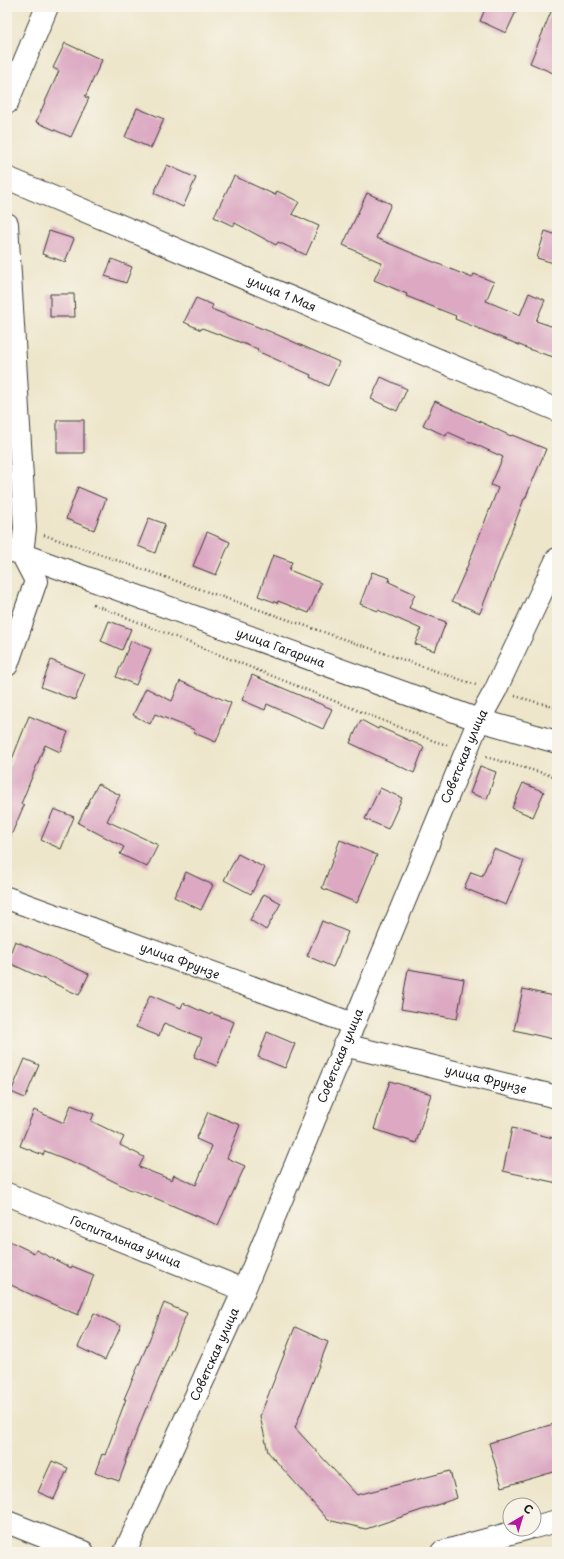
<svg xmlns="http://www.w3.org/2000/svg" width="564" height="1559" viewBox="0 0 564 1559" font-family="'Playpen Sans',sans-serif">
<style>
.building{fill:#dca8c2}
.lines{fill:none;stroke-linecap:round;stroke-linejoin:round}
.minor-casing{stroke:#3b3a36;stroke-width:24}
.major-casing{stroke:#3b3a36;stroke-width:24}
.path{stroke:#3b3a36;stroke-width:2.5;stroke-dasharray:1 3;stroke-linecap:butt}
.minor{stroke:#fff;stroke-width:22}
.major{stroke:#fff;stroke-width:22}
.labels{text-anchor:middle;stroke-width:3.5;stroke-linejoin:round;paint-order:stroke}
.street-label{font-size:12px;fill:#1c1c1c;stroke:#f7f3e8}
</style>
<rect width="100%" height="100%" fill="#f7f3e8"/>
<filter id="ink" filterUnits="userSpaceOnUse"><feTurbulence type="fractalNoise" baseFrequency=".025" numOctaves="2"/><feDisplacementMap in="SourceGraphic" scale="8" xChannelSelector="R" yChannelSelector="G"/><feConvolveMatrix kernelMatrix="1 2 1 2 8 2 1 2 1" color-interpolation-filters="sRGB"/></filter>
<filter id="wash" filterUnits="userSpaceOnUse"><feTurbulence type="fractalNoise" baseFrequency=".012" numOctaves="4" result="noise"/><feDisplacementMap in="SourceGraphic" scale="16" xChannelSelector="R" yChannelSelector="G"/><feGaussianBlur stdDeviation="0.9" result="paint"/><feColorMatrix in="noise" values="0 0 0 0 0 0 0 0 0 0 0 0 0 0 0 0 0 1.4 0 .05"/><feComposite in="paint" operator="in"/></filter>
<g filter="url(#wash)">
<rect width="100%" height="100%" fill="#ede6cb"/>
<g id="blocks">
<!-- building -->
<path class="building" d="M486,7H518L506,33L480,21Z
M553,7H557V64L553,73L530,63Z
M65,43L102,60L85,97L89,98L71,137L36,122L59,71L53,68Z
M137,108L164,119L151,148L125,137Z
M167,165L196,178L183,207L154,193Z
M234,176L275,195L277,191L299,202L292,214L319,226L306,255L278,242L276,245L235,223L233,226L214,217Z
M367,193L391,204L376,238L472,278L474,274L494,282L486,301L520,315L529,293L545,300L536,321L557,328V358L534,351L455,319L456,316L406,296L407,294L374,280L382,263L343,245Z
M49,231L74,239L65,262L42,254Z
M545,231L557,235V264L537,258Z
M112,259L132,267L126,283L105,276Z
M50,294H74L75,317H50Z
M196,298L213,305L211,309L271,332L339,362L328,386L310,377L311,375L257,351L258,349L202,328L201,330L184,322Z
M381,377L407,389L397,411L371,399Z
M435,401L511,436L512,435L546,449L525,499H524L480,613L452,601L467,567L498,488L491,485L503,457L448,432L446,436L423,425Z
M57,420H84V453H57Z
M78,487L106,499L94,530L66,519Z
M149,518L165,524L155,553L138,546Z
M207,532L230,542L216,575L193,566Z
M273,555L292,562L289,570L321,583L309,613L278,601L277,603L258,596Z
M372,572L390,578L389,582L415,594L409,608L446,622L435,651L415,644L421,629L378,610V611L360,604Z
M109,621L131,629L122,650L101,641Z
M131,641L151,649L136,685L116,677Z
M51,660L85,674L75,700L41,687Z
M252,675L332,709L323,729L267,704L265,710L242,700Z
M180,681L231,703L216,742L194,733L195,730L155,714L150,724L133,715L146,688L172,701Z
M29,716L68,732L60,752L45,745L21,804L24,805L7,845V772Z
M361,720L378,729L379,727L424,747L414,773L350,743Z
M480,766L496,772L487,799L470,793Z
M523,783L544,792L533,817L512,808Z
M98,784L120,795L107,821L158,845L147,867L120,854L124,847L78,823Z
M380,788L402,798L388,829L365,819Z
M54,809L74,817L61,849L41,840Z
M340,840L377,855L357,903L322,888Z
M494,849L524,861L506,905L464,888L471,872L482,876Z
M238,854L265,868L251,894L224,880Z
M186,872L213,885L201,910L174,897Z
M264,894L281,903L266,930L250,920Z
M322,921L348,932L333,967L307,956Z
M15,941L89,974L79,995L7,962Z
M408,969L464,979L457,1019L401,1009Z
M523,989L557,997V1040L514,1030Z
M150,995L181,1008L183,1003L210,1015L211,1013L234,1022L217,1066L194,1057L202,1038L164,1023L159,1036L136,1027Z
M267,1032L295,1044L285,1068L258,1057Z
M25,1059L39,1065L25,1098L11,1092Z
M390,1081L431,1094L416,1143L374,1129Z
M71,1105L94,1114L91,1121L124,1137L120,1145L144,1157L139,1167L172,1180L174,1175L196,1185L212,1146L196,1139L208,1112L240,1125L227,1158L245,1166L218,1225L155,1198L129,1189L83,1166L45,1151L43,1155L20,1146L34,1110L64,1123Z
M512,1128L557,1139V1183L503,1171Z
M7,1240L34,1253L36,1250L71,1268L72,1266L94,1275L78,1315L34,1296L7,1283Z
M164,1303L187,1313L147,1408H146L125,1462H126L119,1481L95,1473L102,1454L105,1455L126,1399H124L146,1348Z
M94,1313L121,1326L105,1360L78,1347Z
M295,1327L328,1342L295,1428L357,1495L450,1471L457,1498L366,1529L328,1520L268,1452L260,1416Z
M557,1423V1471L502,1487L489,1443Z
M52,1461L68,1468L54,1499L38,1492Z"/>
</g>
</g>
<g filter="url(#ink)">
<use href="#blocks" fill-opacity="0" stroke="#3b3a36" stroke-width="1"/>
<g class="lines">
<!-- minor casing -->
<g class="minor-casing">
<g id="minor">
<path d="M7,103L47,7"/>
<path id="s1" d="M7,178L557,410"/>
<path d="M7,224L25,528L22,554L36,581L7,665"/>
<path id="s2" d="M7,898L353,1024"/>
<path id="s3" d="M344,1045L557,1097"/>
<path id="s4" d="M7,1194L244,1290"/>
<path d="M7,1522L83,1552"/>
<path d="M534,1527L557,1521"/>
<path id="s5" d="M125,1552L244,1290L479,720L495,691L557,559"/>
<path d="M442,1552L526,1529"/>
</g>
</g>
<!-- major casing -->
<g class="major-casing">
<g id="major">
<path id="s6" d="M7,549L479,720L557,742"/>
</g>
</g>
<!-- path -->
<path class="path" d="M44,535L476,685
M93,604L434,741L447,745
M515,696L557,708
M486,757L557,777"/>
<!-- minor -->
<use href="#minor" class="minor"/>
<!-- major -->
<use href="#major" class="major"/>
</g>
</g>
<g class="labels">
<!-- street labels -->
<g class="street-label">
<text dy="4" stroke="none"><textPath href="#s1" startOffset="298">улица 1 Мая</textPath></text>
<text dy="4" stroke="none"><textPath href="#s6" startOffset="291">улица Гагарина</textPath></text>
<text dy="4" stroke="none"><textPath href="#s5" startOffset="865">Советская улица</textPath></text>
<text dy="4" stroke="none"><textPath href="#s2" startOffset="184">улица Фрунзе</textPath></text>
<text dy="4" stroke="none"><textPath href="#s5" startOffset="541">Советская улица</textPath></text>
<text dy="4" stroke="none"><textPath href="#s3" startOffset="146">улица Фрунзе</textPath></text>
<text dy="4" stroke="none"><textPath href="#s4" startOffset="128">Госпитальная улица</textPath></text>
<text dy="4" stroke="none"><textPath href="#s5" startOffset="217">Советская улица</textPath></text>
</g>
</g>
<!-- margin -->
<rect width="564" height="1559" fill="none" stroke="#f7f3e8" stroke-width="24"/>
<!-- north arrow -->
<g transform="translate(522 1517) rotate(38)"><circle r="19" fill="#f7f3e8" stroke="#9f9d96"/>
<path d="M0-3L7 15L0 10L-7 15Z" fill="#b5179e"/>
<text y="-6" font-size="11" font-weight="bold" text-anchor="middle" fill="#1c1c1c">С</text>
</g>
</svg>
